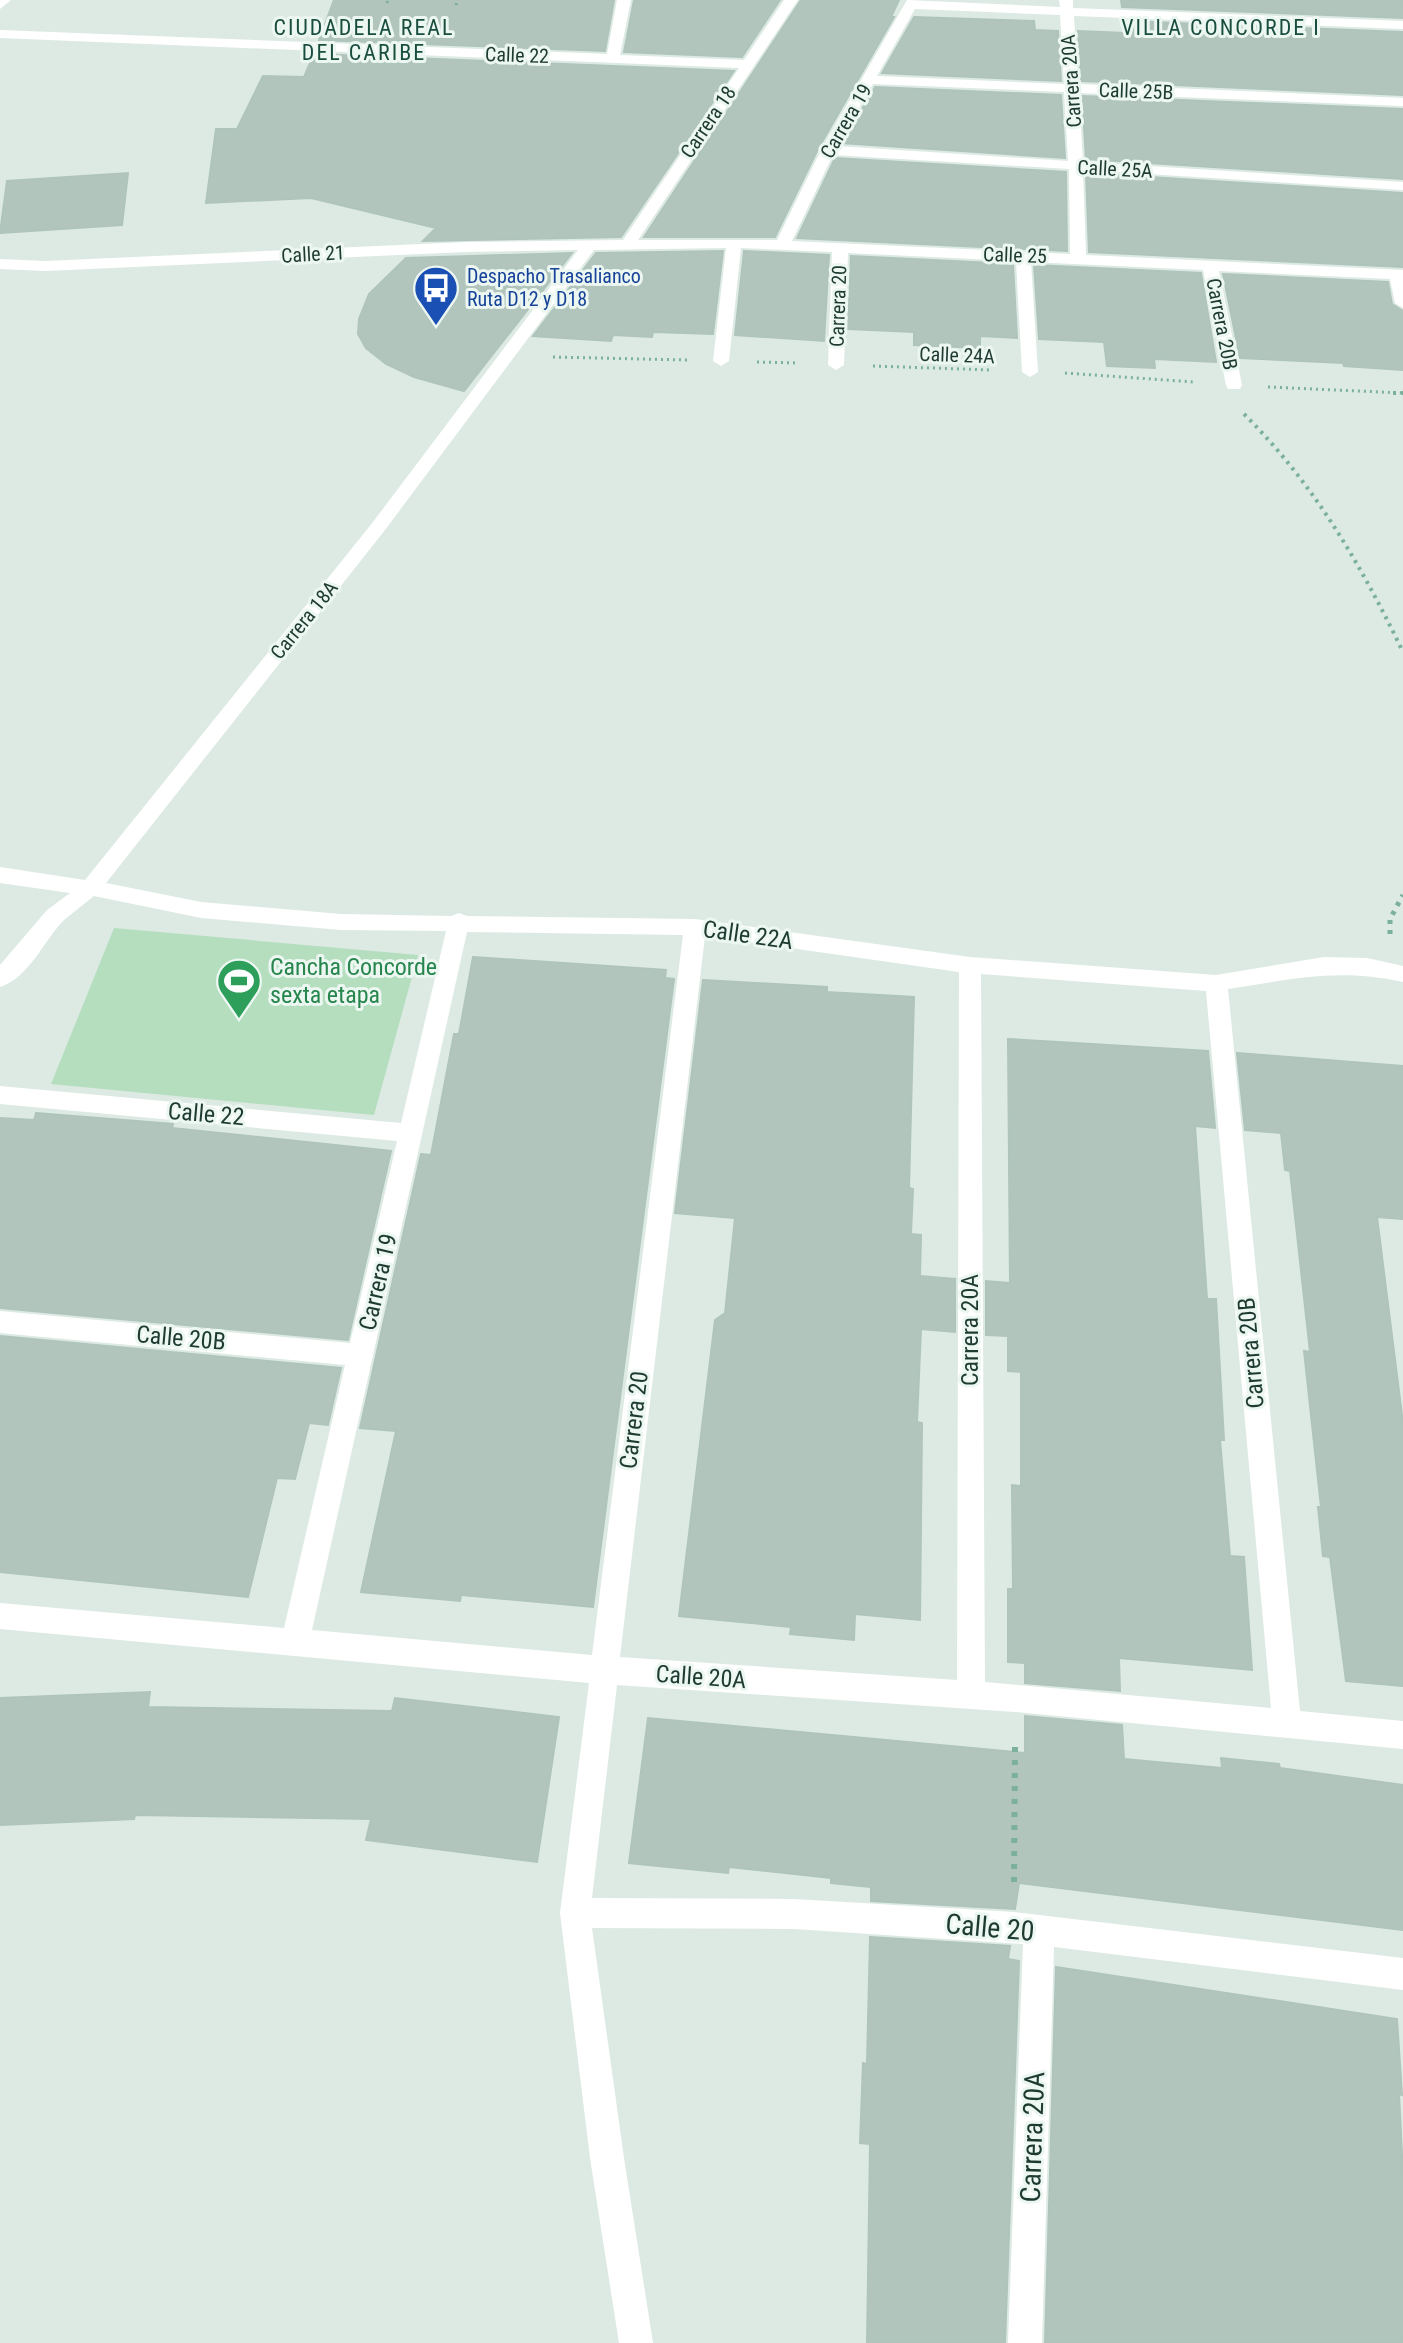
<svg xmlns="http://www.w3.org/2000/svg" width="1403" height="2343" viewBox="0 0 1403 2343" font-family="'Roboto Condensed',sans-serif">
<style>
.green{fill:#b4debe}
.building{fill:#b2c5bd;stroke:#afc4bb;stroke-width:2}
.lines{fill:none;stroke-linecap:round;stroke-linejoin:round}
.path-far3{stroke:#7bb09e;stroke-width:3;stroke-dasharray:2 4;stroke-linecap:butt}
.path-far2{stroke:#7bb09e;stroke-width:4;stroke-dasharray:3 5;stroke-linecap:butt}
.path-far1{stroke:#7bb09e;stroke-width:5;stroke-dasharray:4 6;stroke-linecap:butt}
.path{stroke:#7bb09e;stroke-width:6;stroke-dasharray:5 8;stroke-linecap:butt}
.minor{fill:#fff;fill-rule:evenodd}
.labels{text-anchor:middle;stroke-width:6;stroke-linejoin:round;paint-order:stroke}
.far-street-label{font-size:20px;fill:#1e3b32;stroke:#edf7f2}
.far-transit-label{font-size:20px;fill:#164399;stroke:#edf7f2;text-anchor:start}
.far-neighbourhood-label{font-size:22px;letter-spacing:2px;fill:#194e3f;stroke:#edf7f2}
.street-label{font-size:24px;fill:#1e3b32;stroke:#edf7f2}
.leisure-label{font-size:24px;fill:#27864d;stroke:#edf7f2;text-anchor:start}
.near-street-label{font-size:28px;fill:#1e3b32;stroke:#edf7f2}
</style>
<rect width="100%" height="100%" fill="#ddeae4"/>
<!-- green -->
<path class="green" d="M114,928L418,955L374,1115L51,1084Z"/>
<!-- building -->
<path class="building" d="M334,0H614L605,51L319,40Z
M634,0H780L742,57L624,52Z
M801,0H899L891,17H894L818,149L775,237H644Z
M1121,0H1403V18L1122,7Z
M914,17L1034,21L1035,30L1058,31L1061,81L882,73Z
M1125,21L1403,32V95L1081,81L1078,31L1126,33Z
M314,54L734,71L621,237L423,241L436,228L311,198L206,203L216,129H237L263,76L304,77Z
M875,87L1061,95L1065,158L842,143Z
M1082,96L1403,109V179L1086,159Z
M835,158L1066,172L1067,251L797,238Z
M128,173L122,225L0,233L7,181Z
M1086,173L1403,193V267L1089,252Z
M723,251L713,334L653,332L652,337L613,335L611,341L533,336L596,253Z
M744,251L829,255L824,341L735,335Z
M572,253L464,391L414,377L386,364L366,348L358,334L359,319L369,294L406,258Z
M851,256L1013,264L1017,338L980,336V348L914,345V332L848,329Z
M1034,265L1201,273L1216,362L1154,359L1155,368L1107,366L1104,342L1039,339Z
M1223,274L1388,282L1392,304L1403,311V370L1344,366L1343,363L1240,358Z
M473,957L666,970L665,978L674,979L593,1607L461,1595L460,1601L361,1592L396,1431L360,1428L421,1154L431,1155L454,1034H459Z
M703,980L827,987V992L914,997L909,1188L913,1189L911,1234L921,1235L920,1276L955,1279V1332L921,1329L917,1422L922,1423L920,1620L855,1614L854,1640L790,1634L791,1627L679,1616L715,1320L725,1313L735,1218L675,1213Z
M1008,1039L1208,1051L1215,1128L1195,1126L1207,1299H1216L1224,1440H1220L1230,1556L1244,1557L1252,1670L1119,1658L1120,1691L1025,1683V1663L1008,1662V1589H1013L1012,1485L1021,1486V1372L1008,1371V1336L986,1335V1281L1010,1283Z
M1237,1053L1403,1066V1219L1377,1217L1403,1423V1686L1346,1681L1330,1557L1323,1556L1318,1507H1321L1304,1351L1310,1352L1290,1171L1285,1170L1281,1133L1245,1130Z
M36,1113L173,1124L172,1128L391,1151L348,1340L0,1308V1118L34,1120Z
M0,1336L341,1368L328,1425L309,1423L295,1479L277,1478L248,1597L0,1572Z
M150,1692L148,1707L392,1711L395,1698L559,1717L537,1862L366,1840L371,1819L135,1815L134,1819L0,1825V1698Z
M1025,1716L1122,1725L1124,1759L1222,1768L1221,1758L1279,1764L1280,1768L1403,1785V1930L1019,1883L1015,1909L871,1901V1887L831,1883V1878L729,1867L728,1873L629,1863L648,1718L1025,1753Z
M870,1937L1010,1946L1008,1959L1019,1961L1005,2343H867L870,2144L860,2143L863,2063L867,2064Z
M1056,1967L1397,2019L1402,2095L1399,2094L1403,2174V2343H1045Z"/>
<g class="lines">
<!-- path-far3 -->
<path class="path-far3" d="M387,3L388,0
M456,5L458,0
M553,357L687,360
M757,362L799,363
M873,366L991,370
M1065,373L1194,382
M1268,387L1403,393"/>
<!-- path-far2 -->
<path class="path-far2" d="M1393,393H1403
M1244,414C1314,484 1360,563 1403,652"/>
<!-- path-far1 -->
<path class="path-far1" d="M1390,934V919L1403,895"/>
<!-- path -->
<path class="path" d="M1014,1882L1015,1744"/>
<!-- minor -->
<path class="minor" d="M0,0H11L0,9Z
M617,0H631L620,55L744,60L784,0H798L638,240H777L821,150L907,0L1060,7L1059,0H1073V8L1403,21V29L1074,16L1078,84L1403,98V106L1079,93L1083,162L1403,182V190L1083,170L1086,255L1403,270V308L1395,303L1390,279L1219,271L1242,385L1240,389H1228L1226,385L1203,270L1031,262L1038,372L1030,377L1022,372L1016,261L848,253L844,365L836,370L828,365L832,252L741,248L729,361L721,366L713,361L726,248L594,250L385,530L106,883L201,902L341,914L451,916L459,913L467,916L695,919L970,957L1216,975L1324,957L1367,958L1403,966V982C1337,968 1293,979 1228,989L1300,1711L1403,1721V1749L1015,1712L617,1685L592,1898L794,1899L1014,1912L1403,1958V1990L1054,1947L1042,2343H1008L1023,1944L794,1929L592,1928L624,2158L653,2343H619L590,2158L560,1913L589,1683L0,1629V1603L284,1628L345,1365L0,1333V1311L350,1343L397,1141L0,1104V1086L401,1123L446,931L341,930L201,918L94,896C84,904 74,912 64,920C44,940 29,978 0,987V965L47,910L70,893L0,883V867L85,880L373,522L578,250L466,252L45,271L0,269V259L45,261L466,242L623,240L739,68L0,38V30L607,54ZM915,9L1060,15L1064,84L877,76ZM873,84L1064,92L1068,161L837,146ZM833,155L1069,169L1070,254L792,241ZM467,932L683,935L592,1655L312,1630ZM705,936L959,972L957,1680L620,1657ZM981,974L1206,991L1271,1708L985,1682Z"/>
</g>
<!-- icons -->
<defs>
<g id="bus-pin" transform="scale(2.3)"><path d="M0 17L-7.5 6A9.5 9.5 0 1 1 7.5 6Z" fill="#1a4fb4" stroke="#edf7f2"/><path d="M-5-6H5V4H4V6H2V4H-2V6H-4V4H-5ZM-3.5-4V0h7V-4ZM-3.5 1.2v1.5H-2V1.2ZM2 1.2v1.5H3.5V1.2Z" fill="#fff"/></g>
<g id="stadium-pin" transform="scale(2.3)"><path d="M0 17L-7.5 6A9.5 9.5 0 1 1 7.5 6Z" fill="#2e9e5b" stroke="#edf7f2"/><path d="M0-5a6.5 5 0 1 0 0 10a6.5 5 0 1 0 0-10ZM-3.5-1.8h7v3.6h-7Z" fill="#fff"/></g>
</defs>
<g fill-rule="evenodd">
<use href="#bus-pin" x="436" y="288"/>
<use href="#stadium-pin" x="239" y="981"/>
</g>
<g class="labels">
<!-- far-street labels -->
<g class="far-street-label">
<text transform="translate(517 55) rotate(2)" y="7">Calle 22</text>
<text transform="translate(1071 81) rotate(-94)" y="7">Carrera 20A</text>
<text transform="translate(1136 91) rotate(2)" y="7">Calle 25B</text>
<text transform="translate(846 121) rotate(-60)" y="7">Carrera 19</text>
<text transform="translate(708 122) rotate(-56)" y="7">Carrera 18</text>
<text transform="translate(1115 169) rotate(3)" y="7">Calle 25A</text>
<text transform="translate(313 254) rotate(-3)" y="7">Calle 21</text>
<text transform="translate(1015 255) rotate(2)" y="7">Calle 25</text>
<text transform="translate(838 306) rotate(-88)" y="7">Carrera 20</text>
<text transform="translate(1222 324) rotate(79)" y="7">Carrera 20B</text>
<text transform="translate(957 355) rotate(2)" y="7">Calle 24A</text>
<text transform="translate(304 620) rotate(-51)" y="7">Carrera 18A</text>
</g>
<!-- far-transit labels -->
<g class="far-transit-label">
<text x="467" y="283">Despacho Trasalianco<tspan x="467" dy="23">Ruta D12 y D18</tspan></text>
</g>
<!-- far-neighbourhood labels -->
<g class="far-neighbourhood-label">
<text x="364" y="35">CIUDADELA REAL<tspan x="364" dy="25">DEL CARIBE</tspan></text>
<text x="1221" y="35">VILLA CONCORDE I</text>
</g>
<!-- street labels -->
<g class="street-label">
<text transform="translate(748 935) rotate(8)" y="8">Calle 22A</text>
<text transform="translate(206 1114) rotate(5)" y="8">Calle 22</text>
<text transform="translate(378 1282) rotate(-77)" y="8">Carrera 19</text>
<text transform="translate(970 1330) rotate(-90)" y="8">Carrera 20A</text>
<text transform="translate(181 1338) rotate(5)" y="8">Calle 20B</text>
<text transform="translate(1251 1353) rotate(-95)" y="8">Carrera 20B</text>
<text transform="translate(634 1420) rotate(-83)" y="8">Carrera 20</text>
<text transform="translate(701 1677) rotate(4)" y="8">Calle 20A</text>
</g>
<!-- leisure labels -->
<g class="leisure-label">
<text x="270" y="975">Cancha Concorde<tspan x="270" dy="28">sexta etapa</tspan></text>
</g>
<!-- near-street labels -->
<g class="near-street-label">
<text transform="translate(990 1927) rotate(5)" y="10">Calle 20</text>
<text transform="translate(1032 2137) rotate(-88)" y="10">Carrera 20A</text>
</g>
</g>
</svg>
